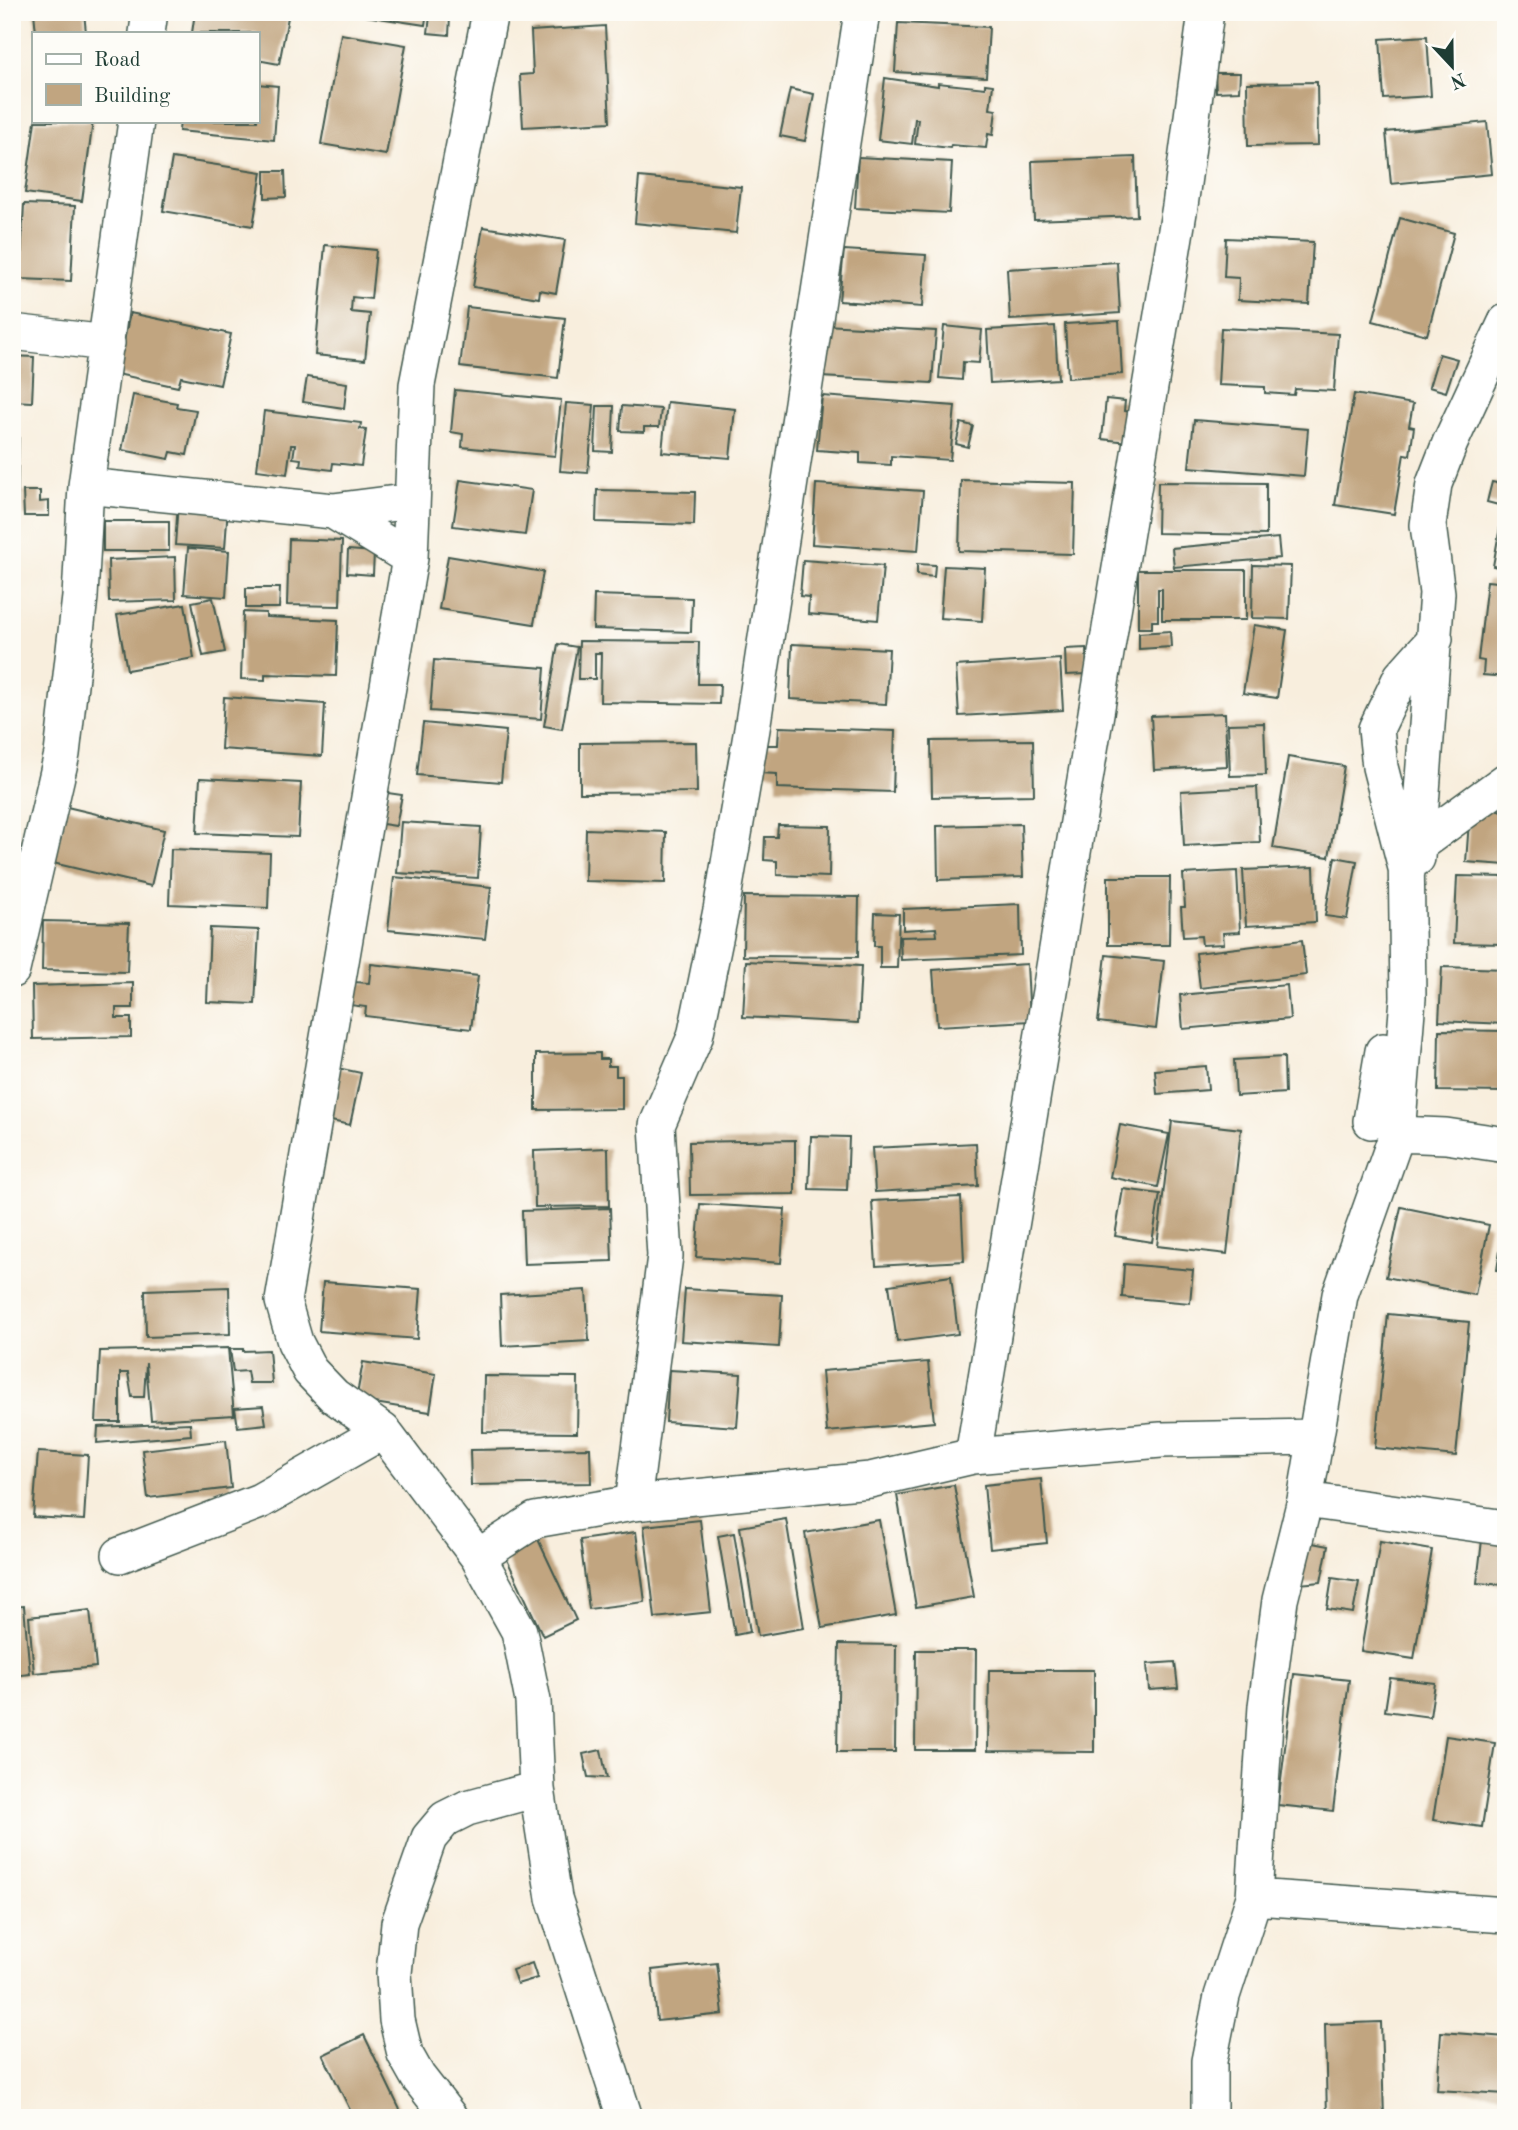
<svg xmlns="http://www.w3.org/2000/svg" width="1518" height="2130" viewBox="0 0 1518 2130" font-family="'Old Standard TT',serif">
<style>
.building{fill:#c1a580}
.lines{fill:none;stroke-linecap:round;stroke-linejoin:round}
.street-casing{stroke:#40584d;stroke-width:38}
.street{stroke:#fff;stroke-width:35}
</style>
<rect width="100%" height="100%" fill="#fdfcf7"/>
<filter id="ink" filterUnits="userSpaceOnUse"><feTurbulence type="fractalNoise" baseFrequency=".0143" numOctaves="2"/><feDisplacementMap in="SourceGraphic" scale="14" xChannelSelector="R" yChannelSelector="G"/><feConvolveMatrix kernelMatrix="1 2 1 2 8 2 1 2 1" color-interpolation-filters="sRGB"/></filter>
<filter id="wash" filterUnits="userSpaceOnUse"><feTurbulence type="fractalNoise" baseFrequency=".00686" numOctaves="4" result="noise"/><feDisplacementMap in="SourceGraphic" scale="28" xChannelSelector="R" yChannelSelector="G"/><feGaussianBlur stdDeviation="1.57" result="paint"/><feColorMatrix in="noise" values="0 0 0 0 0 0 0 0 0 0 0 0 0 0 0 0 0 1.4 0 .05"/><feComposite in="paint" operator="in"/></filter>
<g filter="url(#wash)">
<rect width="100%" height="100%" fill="#f8eedd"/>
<g id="blocks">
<!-- building -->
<path class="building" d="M34,12H84L86,33H36Z
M195,12H289L279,64L257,60V33H192Z
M366,12H427L425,25L365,16Z
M430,16L450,17L449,35L428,33Z
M898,23L989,27L986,77L895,72Z
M605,26L610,122L523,127L520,75L533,74L531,31Z
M341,34L406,45L386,155L321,144Z
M1427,36L1431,96L1384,99L1380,39Z
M1215,73H1240L1239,91L1216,92Z
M885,78L938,86V83L985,88V84L993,85L990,109L996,110L993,135L988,134L986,148L951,145L950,148L915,144L918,119H915L912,144L878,140Z
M1317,82L1318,145L1248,146L1247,83Z
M257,84L278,86L274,140L179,131L180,121H257Z
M790,89L814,94L805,141L780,136Z
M35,121H93L82,201L25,193Z
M1487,122L1492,174L1391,184L1386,132Z
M858,157L952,162L949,213L855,208Z
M1135,157L1137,216L1034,220L1032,161Z
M172,158L262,172L253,226L163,211Z
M265,171H285L286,197L265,198Z
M639,177L741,187L736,233L635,223Z
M24,204L75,206L71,281L20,279Z
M1400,218L1454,233L1427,335L1373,321Z
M483,227L565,240L556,293L540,290L539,298L473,287Z
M1226,238L1313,242L1309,304L1238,300L1239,278L1224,277Z
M325,245L376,250L371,299L352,297L351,312L370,314L365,360L315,355Z
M844,250L926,255L922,307L839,301Z
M1117,262L1120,313L1010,320L1007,269Z
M467,307L565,318L558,378L460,367Z
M130,313L231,334L220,385L181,377L178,387L117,374Z
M1119,321L1122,374L1068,378L1065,324Z
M824,325L936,331L932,383L821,377Z
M944,326L982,330L979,363L963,362L962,380L939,378Z
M1055,326L1058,379L990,383L987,330Z
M1221,328L1338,334L1334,391L1295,389L1294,395L1265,393V387L1218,385Z
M1439,354L1457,359L1446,392L1429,387Z
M12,356L34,357L32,402L12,401Z
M307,377L347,383L344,408L303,402Z
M455,390L561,400L555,456L462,447L463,434L451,432Z
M1354,394L1413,404L1409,426L1414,427L1410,455L1404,454L1394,514L1335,505Z
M133,395L177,403L176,407L196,410L187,455L171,452L169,459L122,450Z
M822,396L955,406L950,460L891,456V465L860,463V453L817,450Z
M1106,399L1125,401L1124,411L1132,412L1128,442L1102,439Z
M667,402L735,409L730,458L662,452Z
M566,403L594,405L588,473L560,471Z
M597,406H614L612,452L595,451Z
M622,406L661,409L659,427H644V432L620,431Z
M264,411L361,423L360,429L366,430L361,466L333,463L332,470L300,466L301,459L293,458L295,445H291L287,474L257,470Z
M1194,420L1308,429L1304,476L1189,467Z
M961,423L973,426L968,447L956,444Z
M12,427H19L17,509H12Z
M460,480L532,490L525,535L453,526Z
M961,480L1075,483L1073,554L959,551Z
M1158,482L1266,483V535L1157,533Z
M1492,482L1506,485V507L1487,502Z
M816,484L923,491L918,551L812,544Z
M597,490L695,492L694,525L596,522Z
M23,491H40V502L49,501V516H24Z
M178,503L228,506L225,548L175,545Z
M17,513V533H12V514Z
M1502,516L1506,517V569L1493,566Z
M103,521H169V551H103Z
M1278,538L1280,558L1174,567L1172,548Z
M289,539L342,541L340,606L287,605Z
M188,548L229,551L226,597L184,594Z
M348,550L374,552L373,575L347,573Z
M448,556L543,572L534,624L439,609Z
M175,557L176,600L109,602L108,560Z
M803,560L883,566L878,620L808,614L809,597L800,596Z
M917,564L935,565L934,577L917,575Z
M1253,565L1291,566L1289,619L1252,618Z
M944,566L985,568L982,621L940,618Z
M1138,570H1246V620H1162V589H1158V621H1152V628H1138Z
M1487,581L1506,583V677L1483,675L1484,661L1478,660Z
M246,588H280L279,608H246Z
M594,595L692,598L691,632L593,629Z
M213,598L225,652L203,656L192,602Z
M185,604L194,658L127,670L117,615Z
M243,612L266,613V617L338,620L336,676L265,674V680L241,679Z
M1254,625L1287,630L1277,698L1243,693Z
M1170,631L1171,647L1139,649V633Z
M579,641L699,642L698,684H720L719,704L600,702L601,653H595V679H578Z
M558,644L577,647L562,729L544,726Z
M792,644L889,649L886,704L790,699Z
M1086,648L1087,674L1066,675L1065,649Z
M1060,659L1063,710L959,716L956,666Z
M434,660L545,668L541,719L430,711Z
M224,697L325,704L322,756L221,749Z
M1225,713L1227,766L1154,770L1151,716Z
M423,723L506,731L501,782L417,775Z
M1264,723L1266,775L1230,776L1228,724Z
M779,727L895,731L893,792L777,788V774L759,773L761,745H778Z
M1033,740L1034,795L932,797L931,741Z
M696,742L697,792L580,793V743Z
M1288,757L1344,766L1329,857L1273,848Z
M200,778L301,783L298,837L197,833Z
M1257,787L1260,842L1184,846L1181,791Z
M374,791L402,795L396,826L369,822Z
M67,807L164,830L151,886L53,863Z
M1470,808L1506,811V865L1466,862Z
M401,822L481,827L478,878L397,873Z
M1021,824L1023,877L938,880L937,826Z
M778,825L830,826L829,877L777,875V861L764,860L765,837H777Z
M586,829L666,832L665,883L585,881Z
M171,849L270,853L268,908L169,904Z
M1335,857L1357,861L1347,919L1325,916Z
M1314,867L1316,922L1246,926L1243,870Z
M1237,871L1240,932L1223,933L1224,944L1202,945L1201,936L1183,937L1181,907H1185L1183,874Z
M1457,876L1506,877V944L1454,943Z
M394,877L491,887L485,939L388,930Z
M1108,877H1170L1169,945H1108Z
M744,896L859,897L858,957L743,956Z
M1020,904L1021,955L901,960L900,937L937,936L936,928L903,930V909Z
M875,913L899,914L897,968H880V946H874Z
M43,921L129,923L127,972L42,970Z
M210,928L259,930L255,1004L207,1002Z
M1302,940L1306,975L1200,988L1196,953Z
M1106,955L1164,961L1156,1029L1098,1022Z
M746,961L861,966L858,1023L743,1017Z
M371,964L478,976L471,1029L365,1016L366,1007L350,1005L353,982L369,983Z
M1027,964L1030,1021L937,1026L933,970Z
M1442,967L1506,969V1024L1439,1021Z
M133,983V1008H116V1018H131V1037L33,1039L32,986Z
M1287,985L1290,1019L1183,1029L1180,995Z
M1439,1030L1506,1031V1092L1438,1091Z
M600,1053V1059H608V1066H616V1076H622V1109L536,1110V1054Z
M1284,1057L1285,1093L1236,1096L1234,1060Z
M328,1066L361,1073L350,1125L317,1118Z
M1206,1066L1208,1090L1157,1094L1155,1070Z
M1172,1121L1241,1129L1227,1254L1157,1246Z
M1120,1125L1169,1134L1158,1187L1110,1177Z
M811,1136L849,1137L847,1190L809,1189Z
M795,1140V1194L690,1195L689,1142Z
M976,1143L978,1186L875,1192L872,1148Z
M608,1148L609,1206L535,1207L534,1151Z
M1123,1189L1160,1194L1152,1242L1115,1236Z
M961,1197L964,1261L876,1266L872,1201Z
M700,1204L785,1209L781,1263L696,1257Z
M1401,1207L1489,1225L1475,1295L1386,1277Z
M610,1208L612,1261L524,1264L522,1211Z
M1504,1224H1506V1271L1497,1270Z
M1124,1264L1193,1270L1190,1303L1122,1297Z
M951,1276L958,1334L897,1342L889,1285Z
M323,1282L421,1289L417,1339L319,1331Z
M229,1287L230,1334L146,1337L145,1290Z
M685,1289L782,1295L779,1347L681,1341Z
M586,1290L589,1341L502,1346L500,1295Z
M1388,1314L1469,1322L1456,1456L1375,1448Z
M228,1348L234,1415L151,1420L146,1363L144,1397H132L128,1373H120V1422H96L100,1351Z
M230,1349H243V1351L269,1350L272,1383H249L247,1371L233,1372Z
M363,1362L436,1374L430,1412L356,1400Z
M928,1362L934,1422L827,1432L822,1371Z
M669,1370L741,1374L737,1427L666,1422Z
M484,1376L578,1377L577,1433L483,1432Z
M263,1406L266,1424L238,1427L235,1408Z
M190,1423L191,1435L97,1443L98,1427Z
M226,1440L231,1488L148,1498L142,1450Z
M590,1448L591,1483L471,1485L470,1450Z
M38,1452L88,1455L84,1520L33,1517Z
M1041,1479L1047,1543L990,1549L984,1485Z
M954,1485L974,1597L916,1607L897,1495Z
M786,1519L804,1628L758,1636L740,1527Z
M700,1520L711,1612L655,1618L644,1526Z
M879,1520L896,1615L822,1628L805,1533Z
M636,1532L645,1602L589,1609L580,1540Z
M535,1533L576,1620L543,1636L502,1549Z
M734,1533L750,1632L735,1635L718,1536Z
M1482,1540L1506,1543V1585L1477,1583Z
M1380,1541L1432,1550L1414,1659L1361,1651Z
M1307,1542L1328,1546L1321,1582L1299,1584Z
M1332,1578L1359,1582L1353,1613L1327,1609Z
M24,1606L30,1674L12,1676V1607Z
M90,1610L96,1667L34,1673L29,1617Z
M839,1644L896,1645L895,1752H837Z
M916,1650H976L975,1750H915Z
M1175,1662L1178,1688L1149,1690L1147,1664Z
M989,1670H1094V1752L988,1751Z
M1294,1674L1349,1680L1333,1811L1278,1805Z
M1390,1678L1435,1683L1430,1717L1385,1711Z
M1446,1736L1495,1743L1482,1827L1433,1820Z
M601,1750L607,1778L588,1777L583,1754Z
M532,1963L537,1978L517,1984L512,1970Z
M717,1963L723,2014L657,2021L652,1970Z
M1381,2022L1384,2118H1327L1325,2024Z
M1441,2032L1506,2037V2094L1437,2090Z
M364,2035L404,2118H354L323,2055Z"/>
</g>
</g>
<g filter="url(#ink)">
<use href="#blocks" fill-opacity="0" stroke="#40584d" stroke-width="2"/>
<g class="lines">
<!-- street casing -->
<g class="street-casing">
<path id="street" d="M490,12L417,385L410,558L283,1301L295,1342L310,1371L334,1396L383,1431L478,1557L519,1631L533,1701L537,1789L554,1898L625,2118
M147,33L150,12
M12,332L107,343
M86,486L333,511L412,501
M333,511L410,558
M1417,858L1437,593L1428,525L1434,484L1450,443L1506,322
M1407,872L1380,767L1376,729L1401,677L1435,639
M12,970L62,754L80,597L86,486L136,121
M1371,1121L1383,1051
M1397,1134L1446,1136L1506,1145
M973,1456L1180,206L1206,12
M1305,1500L1506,1528
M633,1503L665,1256L657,1125L695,1037L721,910L752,729L862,12
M120,1555L260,1501L383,1431
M478,1557L535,1520L633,1503L870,1480L973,1456L1161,1440L1314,1437
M1254,1897L1506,1915
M450,2118L418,2077L405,2054L397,2020L394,1973L399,1923L429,1838L445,1819L467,1808L537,1789
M1209,2118V2061L1222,1996L1254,1897L1266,1706L1280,1600L1305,1500L1340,1295L1397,1134L1408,998L1406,847L1419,844L1506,781"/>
</g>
<!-- street -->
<use href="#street" class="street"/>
</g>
</g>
<!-- margin -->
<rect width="1518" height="2130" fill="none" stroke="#fdfcf7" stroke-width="42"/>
<!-- legend -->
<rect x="32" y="32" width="228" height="91" fill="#fdfcf7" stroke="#a4b0a9" stroke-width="2"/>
<rect x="46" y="54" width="35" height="10" fill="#ffffff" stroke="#a4b0a9" stroke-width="2"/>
<text x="94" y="66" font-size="21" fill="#1f3d34">Road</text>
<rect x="46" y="84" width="35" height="21" fill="#c1a580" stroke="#a4b0a9" stroke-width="2"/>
<text x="94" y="102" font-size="21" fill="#1f3d34">Building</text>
<!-- north arrow -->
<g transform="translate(1452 66) rotate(158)" stroke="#fdfcf7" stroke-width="5" paint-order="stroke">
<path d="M0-5L12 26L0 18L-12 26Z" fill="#1f3d34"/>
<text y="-10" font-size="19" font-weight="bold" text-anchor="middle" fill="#1f3d34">N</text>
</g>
</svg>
